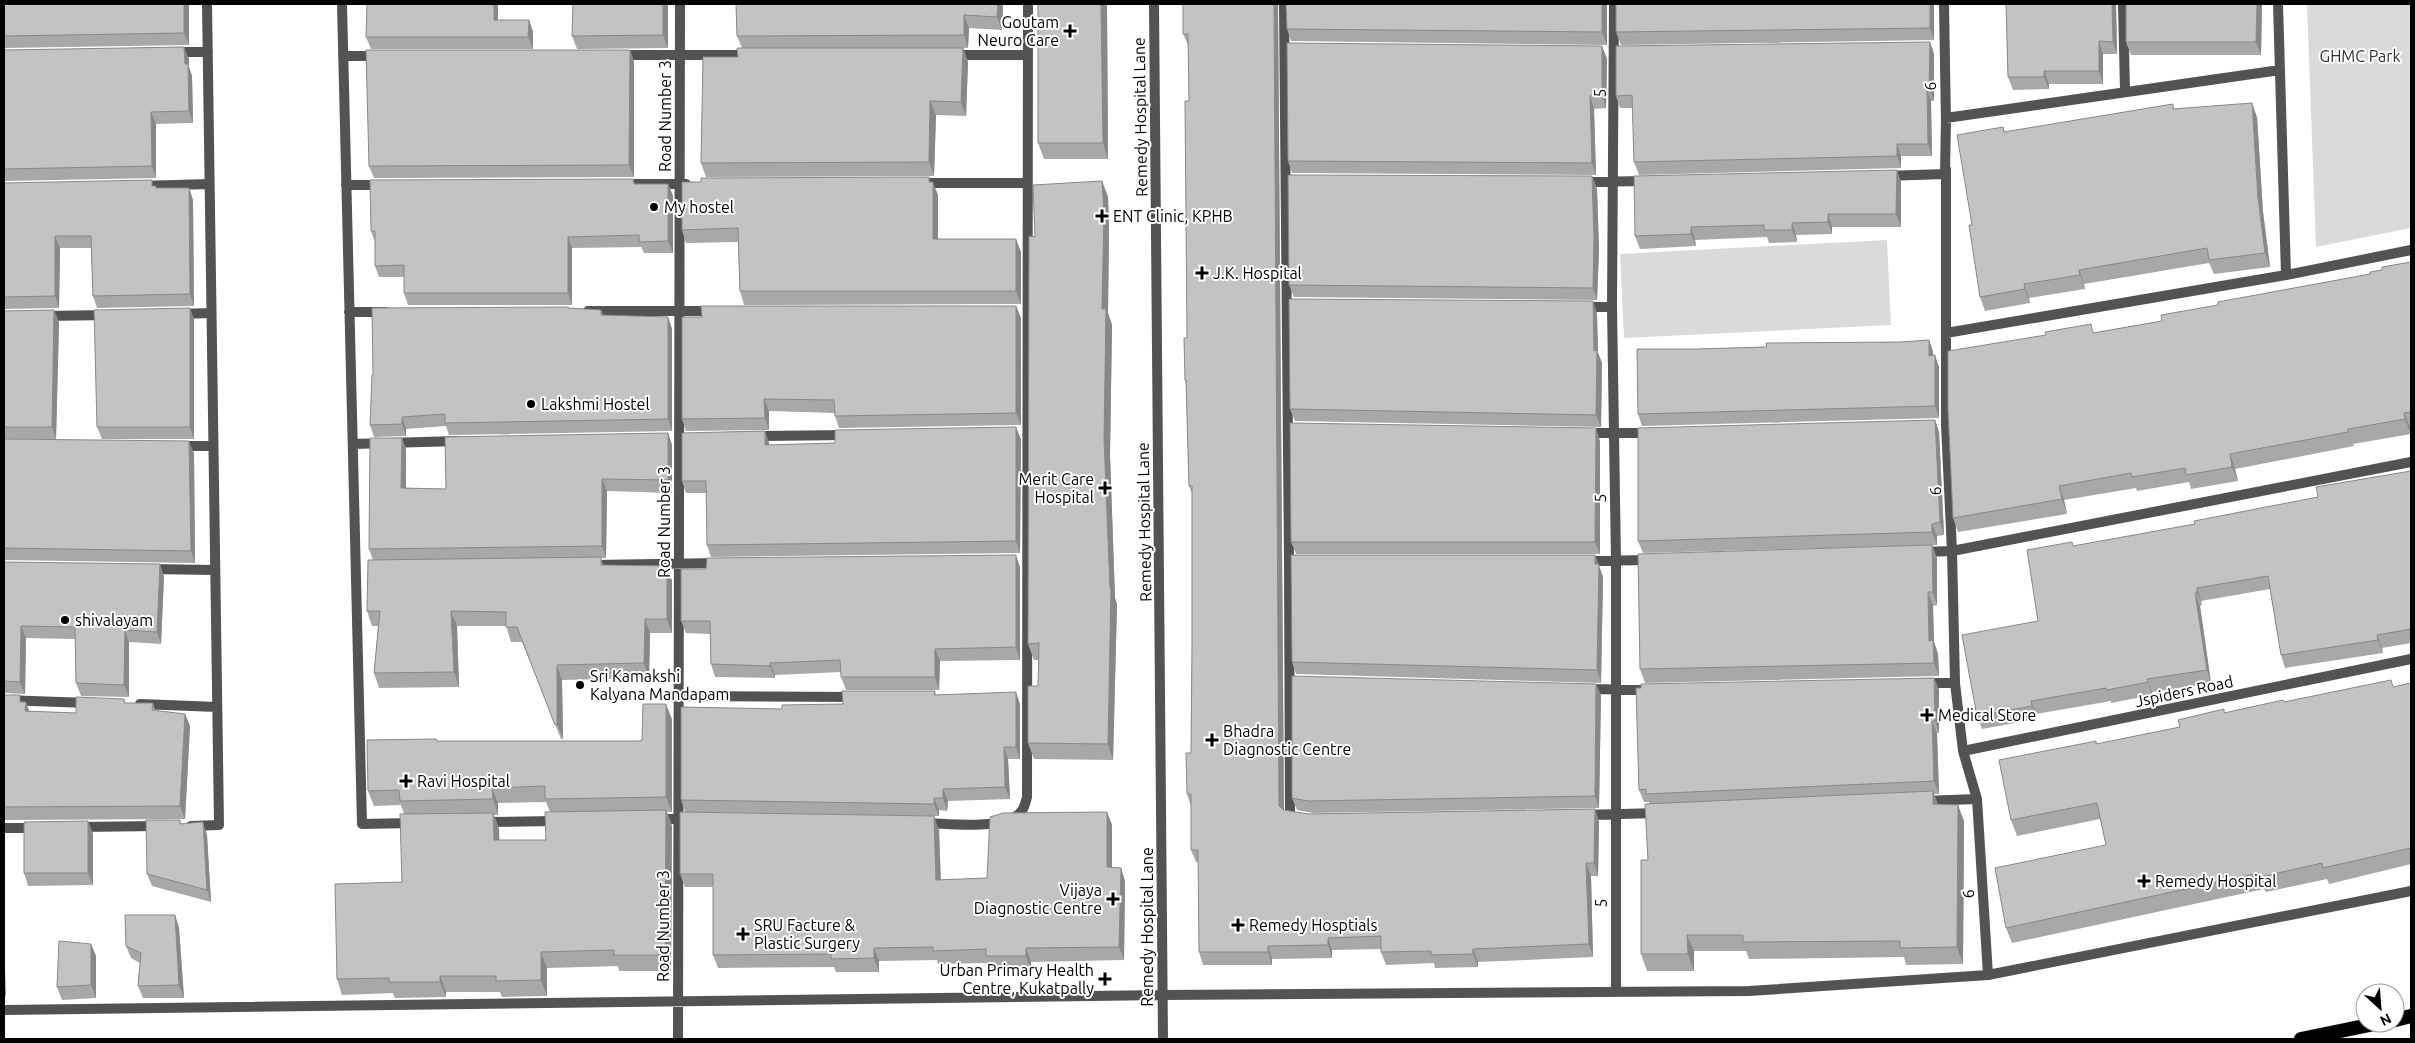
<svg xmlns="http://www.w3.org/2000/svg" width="2415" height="1043" viewBox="0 0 2415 1043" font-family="Ubuntu,sans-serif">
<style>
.green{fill:#dadada}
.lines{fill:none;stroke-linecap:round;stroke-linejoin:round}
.trunk-casing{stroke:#dbdbdb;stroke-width:15}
.minor{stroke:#535353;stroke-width:10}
.trunk{stroke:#000;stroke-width:14}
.wall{fill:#a8a8a8;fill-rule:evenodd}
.shaded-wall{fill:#888}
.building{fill:#c3c3c3;stroke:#888}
.poi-dot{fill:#000;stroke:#fff;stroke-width:2}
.labels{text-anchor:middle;stroke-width:4;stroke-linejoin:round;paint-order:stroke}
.poi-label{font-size:16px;fill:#000;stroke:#fff;text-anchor:start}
.park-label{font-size:16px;fill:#313131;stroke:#fff}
.street-label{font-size:16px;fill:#000;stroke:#fff}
</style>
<rect width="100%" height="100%" fill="#fff"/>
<!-- green -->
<path class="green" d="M2307,4H2411V228L2316,247Z
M1887,240L1891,325L1624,338L1620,254Z"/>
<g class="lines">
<!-- trunk casing -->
<g class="trunk-casing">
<path id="trunk" d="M2395,1020L2411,1016
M2301,1039L2379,1023"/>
</g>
<!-- minor -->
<path class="minor" d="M342,4L362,824L412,823
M1154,4L1163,1039
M1284,4L1289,561
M1614,4L1612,307L1616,561V992
M1944,4L1946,124
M2123,4L2125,91
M2278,4L2286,275
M175,52H208
M618,55H751
M953,55H1027
M343,56H379
M1946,169V425L1952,551L1955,683L1963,751L1977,799L1988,975
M1885,176L1945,174L1946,118L2280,70
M1580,182L1648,181
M921,183H1027
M623,184H686
M346,185H384
M140,186L209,184
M1583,307H1612
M588,311H713
M349,312H386
M180,314L211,313
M45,316L108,315
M1946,333L2286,275L2411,250
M1585,433H1650
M753,436L848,435
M353,444L458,441
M179,446H213
M1922,552L1952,551L2411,462
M1585,561L1650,560
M592,565L720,563
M148,569L215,570
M1924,683H1955
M1587,689L1650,690
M679,696L855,697
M4,700L88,703
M140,704L217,707
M1963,751L2411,659
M1923,801L1977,799
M1583,815L1658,813
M1296,817L1290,816L1289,561H1305
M657,819H692
M484,822L557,821
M924,823C948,823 1009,832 1023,809C1025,805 1026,801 1027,797L1028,4
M191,826L219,825L207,4
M79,827L159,826
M4,828H37
M4,1010L1163,995L1749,991L1988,975L2411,891
M678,1039L680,4"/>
<!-- trunk -->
<use href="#trunk" class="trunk"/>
</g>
<!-- wall -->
<path class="wall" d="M4,4H189V45L4,48Z
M367,4H498V20H529L533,32V49H371L366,37Z
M668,4V48L577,49L572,36Z
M1003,4L1002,30L969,28L968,48H963L968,62L966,116L936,115L934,176L706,177L701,163L738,57L742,48L737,36Z
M1038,4H1107L1108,159H1044L1038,143Z
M1183,4H1278L1284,810L1308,814L1595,809L1599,822L1598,876H1591L1593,957L1478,962V967L1435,968L1434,963L1386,965L1381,952V949L1332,950V958L1272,959V965H1203L1199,952V862H1196L1191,850V806L1187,794L1191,753L1192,646V494L1189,486L1186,385L1185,380L1187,338L1189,101V47L1183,34Z
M1286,4H1607V45L1291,41L1287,29Z
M1934,4V40L1621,45L1616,32Z
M2006,4H2116L2117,54H2103V84H2049V89L2013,90L2008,77Z
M2262,4L2261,55H2131L2126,42Z
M1930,42L1934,54V101H1931L1932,156H1901V168L1639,175L1634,162L1633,108H1620L1616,96Z
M1602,46L1607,59L1606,108L1594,109L1596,175L1292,173L1288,161Z
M4,50L189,59V67L192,76L193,123L156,124V178L4,181Z
M630,50L634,62V177L374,178L369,166Z
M2173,104L2174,109L2257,117L2263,212L2270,267L2214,274L2209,263L2084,284L2085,289L2029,298L2030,303L1985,311L1980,297L1972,225L2003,127L2005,132Z
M1592,176L1597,189L1599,250L1597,300L1294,297L1289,285Z
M633,179L635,184H668L673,196V253H644L641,247L572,248V305H408L404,293V277H379L375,266V242L371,231Z
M1102,181L1108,197L1109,230L1108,313L1112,325L1110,455L1115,598L1117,604L1113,760L1034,759L1028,743L1038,686V660H1034L1028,644L1035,237Z
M931,182L938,195V239L1021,252V304L744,305L740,291L738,242L686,243L682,230Z
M1901,182V227H1832V234L1796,235L1797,242L1769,243L1767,237L1695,240L1696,246L1640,249L1635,236Z
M4,183L154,186L157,188H189L193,200L194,306L97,308L93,296L91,248H60L59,308L4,309Z
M2411,262V428H2410L2411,434L2353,444L2354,446L2235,469L2238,481L2191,489L2189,482L2137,491L2136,488L2064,500L2067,514L1958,532L1953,518L2094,333L2162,321L2218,305L2370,274L2382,270Z
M1593,301L1597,314L1598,353L1602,363L1601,427L1295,421L1290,409Z
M1016,306L1021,318V425L839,428L834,413L769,411V430L686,431L682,419L702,317Z
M568,307L569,308L601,310L603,315L668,317L672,329V431L449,435L446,426L406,429V436L374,437L370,425L373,375Z
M190,308L194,320V439H102L97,427Z
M54,310L59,322L56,439H4V311Z
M1929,340L1933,352V355L1939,367V418L1642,426L1638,414L1697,349L1901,342Z
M1935,420L1939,432L1944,535L1937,536V545L1643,553L1638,541Z
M765,431L769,445L1021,439L1020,553L711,557L707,545L706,493H686L682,481Z
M668,433L672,445V493L607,491L606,558H601L603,565L667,566L672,581V633H650L649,678L562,680L563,739H561L522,642H511L506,626H457L459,687L379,688L374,673L378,626H372L367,611L373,560L369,549L402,438L406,450V488L446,489Z
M4,439L194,453L195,563L4,560Z
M1600,441V554H1296L1291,542Z
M2411,471V643L2382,648L2383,653L2285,668L2281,655L2270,589L2201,601L2202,605L2200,606L2211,683L2152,692V695L2111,703V701L2036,714L2037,719L1982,729L1977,716L2038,621L2074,546L2195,524L2318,497Z
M1932,545L1937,558V605L1933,606L1934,642L1938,654L1939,676L1645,683L1640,669Z
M1595,555L1603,577L1601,683L1296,674L1292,662Z
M4,562L164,576L161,644L129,642V697L81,696L76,683L75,639L26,638L25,694L4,693Z
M1020,567V660L940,661L939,690H846L841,677V672L775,675V678L715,677L711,664L710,634L686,633L681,621Z
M1934,678L1939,690V733H1937L1939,794H1934L1938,805L1964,821L1963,964L1906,965L1904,957L1749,959L1746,951H1694V971H1647L1641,954L1648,860L1649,804V802H1644L1639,790Z
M2411,683V864L2329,884L2327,879L2266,892L2264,889L2012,943L2006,928L2106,845L2100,819L2017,836L2011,820L2096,741L2097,744L2180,727L2225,713L2284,702L2394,687Z
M1596,684L1601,696L1599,808L1313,813L1297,810L1292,798Z
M935,691L936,695L1020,704V759H1008L1010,799L948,801L947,811L939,810V816L685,812L681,800L782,709L843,704Z
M4,695L23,702H26L29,711L76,713L124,699L126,703H153L155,711L185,714L190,726L185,819L4,820Z
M672,719V812H667L672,826L671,971H619L618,966L547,968V996L502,997L500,992H446V997L395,998L393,993L342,995L337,979L402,882L404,814L401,805L374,806L368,791L437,741H639ZM546,802L550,812L546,840H499V829L494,815H498V803Z
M1107,812L1112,825V867L1121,868L1125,881L1124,960L1031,962V970L991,969L988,963L938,964L937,960L879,961V972H836L834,967L718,968L713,955V887H685L680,874L939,830L941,880L987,878Z
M180,820L181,824L207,835L211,902L152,886L147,874Z
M88,821L93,834V885L28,886L24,873Z
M175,915L179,928L184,998H143L138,986L140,963L131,958L126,946Z
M91,944L96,956V998L62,1000L57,987Z"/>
<!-- shaded-wall -->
<path class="shaded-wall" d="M184,4H189V45L184,33Z
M494,4H498V32L494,20Z
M663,4H668V48L663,35Z
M998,4H1003L1002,30L997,17Z
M1101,4H1107L1108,159L1103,143Z
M1274,4H1278L1284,819L1279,806Z
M1602,4H1607V45L1602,32Z
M1930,4H1934V40L1930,28Z
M2112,4H2116L2117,54L2113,42Z
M2257,4H2262L2261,55L2256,42Z
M964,15L969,28L968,48L964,35Z
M529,20L533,32V49L528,37Z
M2099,41L2103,54V84L2099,71Z
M1930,42L1934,54V101L1929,89Z
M1602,46L1607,59L1606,108L1602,96Z
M184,47L189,59V67L192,76L193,123L189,111L185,64Z
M963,48L968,62L966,116L961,102Z
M630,50L634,62V177L629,165Z
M2044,71L2049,84V89L2044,77Z
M1927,89L1931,101L1932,156L1928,144Z
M1590,96L1594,109L1596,175L1592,163Z
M930,101L936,115L934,176L929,162Z
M2252,103L2257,117L2263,212L2270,267L2265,253L2258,198Z
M151,112L156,124V178L152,166Z
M1897,144L1901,156V168L1897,156Z
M1897,170L1901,182V227L1896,214Z
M1592,176L1597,189L1599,250L1597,300L1593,288Z
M929,177L933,189V182L938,195V252L933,239Z
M1102,181L1108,197L1109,230L1108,313L1112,325L1110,455L1115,598L1117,604L1113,760L1108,744L1110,588L1104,439L1102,309Z
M668,184L673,196V253L668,241Z
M189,188L193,200L194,306L190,294Z
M1828,214L1832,227V234L1828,222Z
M1792,223L1796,235L1797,242L1792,230Z
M1691,227L1695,240L1696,246L1691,234Z
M55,236L60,248L59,308L55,296Z
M568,237L572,248V305L568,293Z
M1016,239L1021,252V304L1016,291Z
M2079,270L2084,284L2085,289L2080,275Z
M2024,284L2029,298L2030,303L2025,289Z
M1593,301L1597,314L1598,353L1602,363L1601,427L1596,415Z
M1016,306L1021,318V425L1016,413Z
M190,308L194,320V439L190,427Z
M54,310L59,322L56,439L52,427Z
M668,317L672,329V431L668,419Z
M1929,340L1933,352L1934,368L1929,356Z
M1935,355L1939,367V418L1935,406Z
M764,399L769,411V430L765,418Z
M2404,413L2410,428L2411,434L2405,419Z
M402,417L406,429V436L402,424Z
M1935,420L1939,432L1944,535L1940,522Z
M1016,427L1021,439L1020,553L1016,541Z
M1596,428L1600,441V554L1595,542Z
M765,431L769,443V457L765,445Z
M668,433L672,445V493L668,480Z
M402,438L406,450V500L401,488Z
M189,441L194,453L195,563L191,551Z
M2230,454L2235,469L2238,481L2232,467Z
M602,479L607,491L606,558L602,546Z
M2059,486L2064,500L2067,514L2062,499Z
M1932,524L1937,536V545L1932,532Z
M1932,545L1937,558V605L1933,592Z
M1016,555L1020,567V660L1016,647Z
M1595,555L1603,577L1601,683L1597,670Z
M160,564L164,576L161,644L157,632Z
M667,566L672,581V633L667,619Z
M2197,588L2201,601L2202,605L2197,593Z
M1928,592L1933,606L1934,642L1938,654L1939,676L1934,663L1929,641Z
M2195,593L2200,606L2211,683L2207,670Z
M451,611L457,626L459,687L454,672Z
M645,619L650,633L649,678L644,663Z
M21,626L26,638L25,694L20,682Z
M125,630L129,642V697L124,685Z
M2377,635L2382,648L2383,653L2378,640Z
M935,649L940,661L939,690L935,677Z
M770,663L775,675V678L770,666Z
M557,665L562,680L563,739L557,724Z
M1934,678L1939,690V733L1935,721Z
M2147,679L2152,692V695L2148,682Z
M1596,684L1601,696L1599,808L1595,796Z
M1016,692L1020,704V759L1016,747Z
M2031,701L2036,714L2037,719L2032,706Z
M26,702L30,714L25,711Z
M666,704L672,719V812L666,797Z
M185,714L190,726L185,819L180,806Z
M1932,721L1937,733L1939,794L1934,781Z
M1004,747L1008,759L1010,799L1005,787Z
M492,788L498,803V815L493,799Z
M943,789L948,801L947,811L943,798Z
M1933,791L1939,808L1933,804Z
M934,798L939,810V816L934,804Z
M1958,805L1964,821L1963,964L1957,947Z
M1595,809L1599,822L1598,876L1594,863Z
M666,810L672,826L671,971L665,955Z
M1107,812L1112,825V881L1107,867Z
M493,813L499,829L500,856L494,840Z
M934,816L939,830L941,893L936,880Z
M88,821L93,834V885L88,873Z
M203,822L207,835L211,902L207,890Z
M1586,863L1591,876L1593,957L1589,944Z
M1121,868L1125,881L1124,960L1119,947Z
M175,915L179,928L184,998L179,985Z
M1687,935L1694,951V971L1688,954Z
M1328,938L1332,950V958L1328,945Z
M4,939V940L6,997L4,992Z
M91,944L96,956V998L91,985Z
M1268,946L1272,959V965L1268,952Z
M874,948L879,961V972L874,958Z
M1026,948L1031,962V970L1026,956Z
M1473,949L1478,962V967L1473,954Z
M541,952L547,968V996L541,980Z
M440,976L446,992V997L440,982Z"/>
<!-- building -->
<path class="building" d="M4,4H184V33L4,36Z
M367,4H494V20H529L528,37H366Z
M573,4H663V35L572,36Z
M736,4H998L997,17L964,15V35L737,36Z
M1038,4H1101L1103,143H1038Z
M1183,4H1274L1279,806L1284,810L1308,814L1595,809L1594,863H1586L1589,944L1473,949V954L1431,955V951L1381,952V936L1328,938V945L1268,946V952H1199L1198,850H1191V794H1187L1186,753H1191L1192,646V486H1189L1186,380H1185L1184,338H1187L1185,101H1189L1188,34H1183Z
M1286,4H1602V32L1287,29Z
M1616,4H1930V28L1616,32Z
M2006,4H2112L2113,42L2099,41V71H2044V77H2008Z
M2126,4H2257L2256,42H2126Z
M1930,42L1929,89H1927L1928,144H1897V156L1634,162L1632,95L1616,96V46Z
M1287,43L1602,46V96H1590L1592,163L1288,161Z
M184,47L185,64H188L189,111L151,112L152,166L4,169V50Z
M737,48H963L961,102L930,101L929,162L701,163L703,57H738Z
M366,50H630L629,165L369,166Z
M2252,103L2258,198L2265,253L2209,260L2207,248L2079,270L2080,275L2024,284L2025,289L1980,297L1969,225H1972L1957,135L2003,127L2004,132L2173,104V109Z
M1897,170L1896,214H1828V222L1792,223V230H1764V225L1691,227V234L1635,236L1634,176Z
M1288,175L1592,176L1594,238L1593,288L1289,285Z
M929,177V182H933V239H1016V291H740L738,228L682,230V182H701V178Z
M633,179L634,184H668V241L639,242V235L568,237V293H404V265L375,266V231H371L370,180Z
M152,180V186H156V188H189L190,294L93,296L91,236H55V296L4,297V183Z
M1102,181L1104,214L1102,309H1106L1104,439L1110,588H1111L1108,744L1028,743V686H1038L1039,643L1028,644L1029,236L1035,237L1033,185Z
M2411,262V412L2404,413L2405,419L2348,429V432L2230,454L2232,467L2186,475L2185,468L2132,477L2131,473L2059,486L2062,499L1953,518L1948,410V351L2046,335L2045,332L2091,324L2093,333L2162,321L2161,315L2218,305V302L2370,274V272L2382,270V267Z
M1289,299L1593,301L1594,351L1597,350L1596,415L1290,409Z
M701,306H1016V413L835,416L834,400L764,399L765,418L682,419V317H702Z
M568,307V308L601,310V315L668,317V419L445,423V414L402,417V424L370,425L372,375H373L372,308Z
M190,308V427H97L94,310Z
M54,310L52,427H4V311Z
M1929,340V356L1935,355V406L1638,414L1637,349H1697L1767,347L1766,343L1901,342Z
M1935,420L1940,522L1932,524V532L1638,541V428Z
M1290,423L1596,428L1595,542H1291Z
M1016,427V541L707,545L706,481H682V433L765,431V445L835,443V430Z
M668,433V480L602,479V546L369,549L370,438H402L401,488L446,489L445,437Z
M4,439L189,441L191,551L4,548Z
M2411,471V629L2377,635L2378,640L2281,655L2268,576L2197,588V593H2195L2207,670L2147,679L2148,682L2107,690L2106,688L2031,701L2032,706L1977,716L1962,635L2038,621L2027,550L2072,542L2073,546L2195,524L2194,521L2318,497L2316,487Z
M1932,545L1933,592H1928L1929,641L1933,640L1934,663L1640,669L1638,554Z
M1016,555V647L935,649V677H841L840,660L770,663V666L711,664L710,621H681V569H706L707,558Z
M1291,555H1595V564H1599L1597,670L1292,662Z
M601,557V565L667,566V619H645L644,663L557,665V724L555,725L517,627H506V612L451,611L454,672L374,673L380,611H367L368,560Z
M4,562L160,564L157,632L125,630L124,685L76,683L75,627L21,626L20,682L4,681Z
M1292,676L1596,684L1595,796L1308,801L1292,798Z
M1934,678L1935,721H1932L1934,781L1646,794V789L1639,790L1636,688H1641V684Z
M2391,680L2393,687L2411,683V848L2323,868L2322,863L2260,877L2259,873L2006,928L1995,868L2106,845L2097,803L2011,820L1999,760L2096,741V744L2180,727L2178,720L2224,709V713L2283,700L2284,702Z
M842,691H935L934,695L1016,692V747H1004L1005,787L943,789V798H934V804L681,800V707L782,709V705L843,704Z
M4,695H20V702H26L25,711L76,713V697L124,699V703H153L152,710L185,714L180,806L4,807Z
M643,704H666V797L545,799V786L492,788L493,799L400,801L399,790L368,791L367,740L436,739L437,741H639L642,740Z
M1933,791V804L1958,805L1957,947L1900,948V941L1743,942V935H1687L1688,954H1641V860H1648L1645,804Z
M666,810L665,955H614V950L541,952V980L496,981V976H440V982H389V978L337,979L335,884L402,882L400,814L493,813L494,840H546L545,812Z
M680,812L934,816L936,880L987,878L990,817L1003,813L1107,812V867L1121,868L1119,947L1026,948V956H986V949L933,951V947L874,948V958L831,959V954L713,955V874H680Z
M146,820H180V824L203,822L207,890L147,874Z
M88,821V873H24V822Z
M125,915H175L179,985L138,986L141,953L126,946Z
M59,941L91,944V985L57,987Z"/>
<!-- markers -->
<g class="poi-dot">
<path d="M1067.5 23.5h5v5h5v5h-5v5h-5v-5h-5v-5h5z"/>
<circle cx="654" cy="207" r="5"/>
<path d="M1099.5 208.5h5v5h5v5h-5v5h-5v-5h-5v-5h5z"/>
<path d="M1199.5 265.5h5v5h5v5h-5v5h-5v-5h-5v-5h5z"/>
<circle cx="531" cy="404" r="5"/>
<path d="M1102.5 480.5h5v5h5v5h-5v5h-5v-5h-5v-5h5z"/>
<circle cx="65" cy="620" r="5"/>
<circle cx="580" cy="685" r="5"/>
<path d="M1924.5 707.5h5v5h5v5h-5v5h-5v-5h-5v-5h5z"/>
<path d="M1209.5 732.5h5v5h5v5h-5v5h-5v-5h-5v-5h5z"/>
<path d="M403.5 773.5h5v5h5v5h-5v5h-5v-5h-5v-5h5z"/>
<path d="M2141.5 873.5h5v5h5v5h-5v5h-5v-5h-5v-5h5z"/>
<path d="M1110.5 891.5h5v5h5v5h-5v5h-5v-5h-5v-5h5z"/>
<path d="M1235.5 917.5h5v5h5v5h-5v5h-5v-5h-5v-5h5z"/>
<path d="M740.5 926.5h5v5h5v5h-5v5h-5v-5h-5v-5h5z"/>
<path d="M1102.5 971.5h5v5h5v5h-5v5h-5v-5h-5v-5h5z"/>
</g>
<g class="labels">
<!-- poi labels -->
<g class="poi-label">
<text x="1059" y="28" text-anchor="end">Goutam<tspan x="1059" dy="18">Neuro Care</tspan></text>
<text x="664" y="213">My hostel</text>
<text x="1113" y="222">ENT Clinic, KPHB</text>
<text x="1213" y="279">J.K. Hospital</text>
<text x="541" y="410">Lakshmi Hostel</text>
<text x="1094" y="485" text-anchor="end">Merit Care<tspan x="1094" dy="18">Hospital</tspan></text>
<text x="75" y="626">shivalayam</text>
<text x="590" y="682">Sri Kamakshi<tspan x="590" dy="18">Kalyana Mandapam</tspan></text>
<text x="1938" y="721">Medical Store</text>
<text x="1223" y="737">Bhadra<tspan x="1223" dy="18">Diagnostic Centre</tspan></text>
<text x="417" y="787">Ravi Hospital</text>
<text x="2155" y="887">Remedy Hospital</text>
<text x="1102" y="896" text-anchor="end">Vijaya<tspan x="1102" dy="18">Diagnostic Centre</tspan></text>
<text x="754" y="931">SRU Facture &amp;<tspan x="754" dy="18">Plastic Surgery</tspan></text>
<text x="1249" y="931">Remedy Hosptials</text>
<text x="1094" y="976" text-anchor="end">Urban Primary Health<tspan x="1094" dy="18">Centre, Kukatpally</tspan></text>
</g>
<!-- park labels -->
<g class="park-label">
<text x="2360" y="62">GHMC Park</text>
</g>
<!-- street labels -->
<g class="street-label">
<text transform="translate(1930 86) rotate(-91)" y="6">6</text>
<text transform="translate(1600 93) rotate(-90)" y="6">5</text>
<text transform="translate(665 116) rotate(-90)" y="6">Road Number 3</text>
<text transform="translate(1140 117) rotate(-91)" y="6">Remedy Hospital Lane</text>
<text transform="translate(1935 491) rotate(-93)" y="6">6</text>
<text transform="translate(1600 498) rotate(-91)" y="6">5</text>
<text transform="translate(664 522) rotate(-90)" y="6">Road Number 3</text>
<text transform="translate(1144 522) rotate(-91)" y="6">Remedy Hospital Lane</text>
<text transform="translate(2184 691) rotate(-12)" y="6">Jspiders Road</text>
<text transform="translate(1968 894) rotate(-94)" y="6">6</text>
<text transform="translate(1601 903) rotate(-90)" y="6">5</text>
<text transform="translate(663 926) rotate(-90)" y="6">Road Number 3</text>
<text transform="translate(1147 927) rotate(-90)" y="6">Remedy Hospital Lane</text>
</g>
</g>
<!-- border -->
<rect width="2415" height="1043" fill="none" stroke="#000000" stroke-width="10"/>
<!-- north arrow -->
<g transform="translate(2380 1008) rotate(154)"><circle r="24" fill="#ffffff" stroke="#999999"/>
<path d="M0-4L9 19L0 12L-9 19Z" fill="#000000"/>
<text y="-8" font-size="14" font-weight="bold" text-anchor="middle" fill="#000000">N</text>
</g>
</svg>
